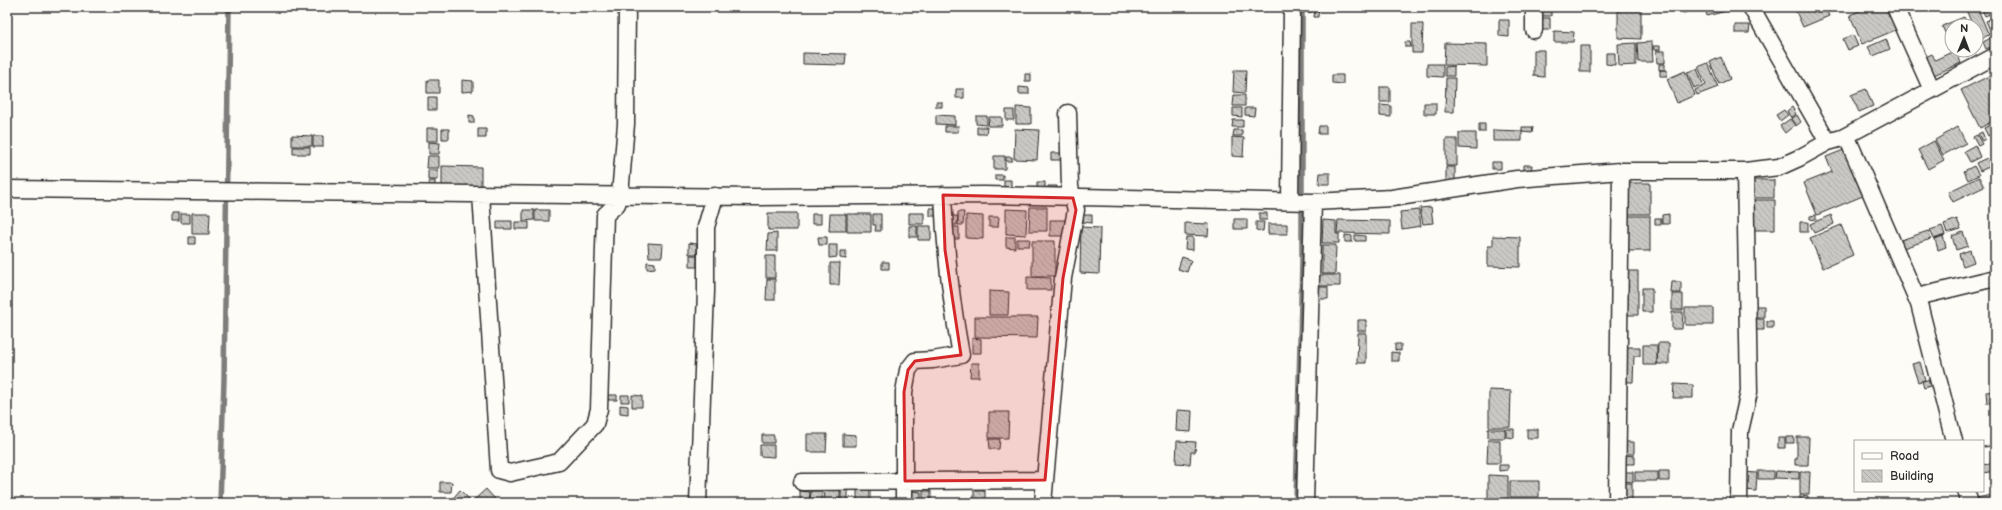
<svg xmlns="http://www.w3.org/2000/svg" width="2002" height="510" viewBox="0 0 2002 510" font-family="'Balsamiq Sans',sans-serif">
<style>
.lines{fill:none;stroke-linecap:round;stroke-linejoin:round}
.stream{stroke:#7e7d7b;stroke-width:5.5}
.building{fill:url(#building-back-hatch);stroke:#2b2b2b}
.minor-casing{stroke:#2b2b2b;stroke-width:19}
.minor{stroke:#fdfcf7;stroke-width:16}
.marked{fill:#d62828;fill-opacity:0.2;stroke:#d62828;stroke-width:3;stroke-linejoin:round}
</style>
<defs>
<pattern id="building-back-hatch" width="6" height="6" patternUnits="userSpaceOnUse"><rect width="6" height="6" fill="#c9c8c4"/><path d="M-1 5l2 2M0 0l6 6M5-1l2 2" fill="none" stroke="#adaca9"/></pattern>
</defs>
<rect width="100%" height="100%" fill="#fdfcf7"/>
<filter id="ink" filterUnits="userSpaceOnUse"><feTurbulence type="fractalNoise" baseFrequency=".025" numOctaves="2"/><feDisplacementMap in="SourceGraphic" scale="8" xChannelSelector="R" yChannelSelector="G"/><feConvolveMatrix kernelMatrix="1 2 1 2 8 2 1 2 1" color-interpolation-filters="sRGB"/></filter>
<g filter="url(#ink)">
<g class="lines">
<!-- stream -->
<path class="stream" d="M220,503L224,380L229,7
M1296,503L1302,261V7"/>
</g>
<!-- building -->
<path class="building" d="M1306,7H1312V12H1306Z
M1315,7H1319L1318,17H1314Z
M1539,7H1551V16H1539Z
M1618,7H1641V39L1618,38Z
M1681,7H1688L1690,11L1683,13Z
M1705,7H1733L1734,9L1707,16Z
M1794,7H1825L1829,16L1803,27Z
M1868,7H1889L1898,29L1862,44L1850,15Z
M1973,7H1977L1989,35L1979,39L1976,33V26H1973L1966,10Z
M1981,7H1995V12L1985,16Z
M1964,17L1968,26H1952V48L1942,26Z
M1542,18H1550V30H1541Z
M1994,18L1995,28L1990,30L1986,21Z
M1499,20H1509V37L1499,36Z
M1412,24H1423L1422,53H1412Z
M1735,25H1750L1749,33H1735Z
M1554,31L1574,32L1573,42H1554Z
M1853,35L1858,46L1848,50L1843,39Z
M1991,38L1995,45L1986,49L1983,42Z
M1886,39L1890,49L1873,56L1868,47Z
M1405,42H1410L1411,47H1405Z
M1652,42L1653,62H1638L1637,43Z
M1445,43L1487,44V66L1444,65Z
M1636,43V65L1619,66L1618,44Z
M1580,46H1590V72H1580Z
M1653,46H1660V50H1654Z
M1534,50H1544V77L1534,76Z
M1956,50L1961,63L1927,78L1919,60L1932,54L1935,60Z
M1656,51H1665V63H1657Z
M803,53L846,54L845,65L803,64Z
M1606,53H1615V65L1606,64Z
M1721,57L1730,79L1719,84L1710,62Z
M1708,63L1718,87L1697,95L1695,90L1706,85L1698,67Z
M1427,64H1443V77L1427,76Z
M1659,64H1665V70H1659Z
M1454,66V76H1445V67Z
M1697,69L1703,84L1694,88L1687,72Z
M1234,70H1246L1245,93L1233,92Z
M1660,70H1667V76H1660Z
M1685,71L1695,95L1677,103L1667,79Z
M1995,73V120L1980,128L1961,90Z
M1025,74H1031V81H1025Z
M1332,75H1343V84L1332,83Z
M1446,78H1455L1454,112H1445Z
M427,80H439V93H427Z
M462,80L473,81V91L462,92Z
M1019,87L1029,88V94H1019Z
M1380,87H1390V102H1380Z
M956,89H964V98H956Z
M1866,89L1873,106L1859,112L1851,95Z
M1234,95H1245V106H1233Z
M428,97H436V110H428Z
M936,102H942V107H936Z
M1424,103H1436V114H1424Z
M1380,105L1391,106V117L1380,116Z
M1016,107L1031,108V124H1016Z
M1792,107L1796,114L1791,118L1787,111Z
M1233,108H1242V117L1233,116Z
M1245,108H1255L1254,116L1245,115Z
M1006,110H1014V120H1006Z
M1784,110L1788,115L1780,121L1776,115Z
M469,115L474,116V123H469Z
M936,115L955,116V125L936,124Z
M1797,115L1801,122L1796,126L1791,119Z
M976,116H987V125L976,124Z
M989,117H1002V126H988Z
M1790,119L1795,125L1785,133L1780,126Z
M1233,120H1243V127H1232Z
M1995,123V133L1988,136L1984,128Z
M1479,124H1485V132H1479Z
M945,126H959L958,132H945Z
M1319,126H1326V134H1318Z
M977,127H987L986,134H977Z
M1522,127H1533L1532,133L1522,132Z
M1958,127L1966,143L1943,155L1935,140Z
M427,128H438V141H427Z
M442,129H449V139H442Z
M478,129H486V138H478Z
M1015,129L1039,130L1037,160L1014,159Z
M1234,130H1242V136H1233Z
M1493,130L1522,131V141H1493Z
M1982,132L1985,139L1982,141L1978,134Z
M1459,133H1476V149L1459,148Z
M292,135L312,136V146H292Z
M1977,135L1982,144L1978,146L1973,137Z
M313,136H323V147H313Z
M1232,137L1244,138L1243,157L1232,156Z
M1446,139H1457V166H1446Z
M1934,141L1944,160L1928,169L1918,150Z
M429,142L440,143L439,154H429Z
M1975,145L1980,157L1970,162L1964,151Z
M293,147H310V154H293Z
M1846,149L1865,195L1817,215L1804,183L1832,172L1826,157Z
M1051,153H1064L1063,160H1051Z
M428,156H439V168H427Z
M994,156H1005V169H994Z
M1006,157H1012V161H1006Z
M1987,158L1991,166L1980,171L1976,163Z
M1492,162H1501V169H1492Z
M1523,165H1532L1531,173H1523Z
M442,166L481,167V187H442Z
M1974,166L1979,175L1968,180L1964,171Z
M1446,167H1455V181H1446Z
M428,170H438V180H428Z
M1320,173H1330V184H1319Z
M995,175H1003V180H995Z
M1979,177L1984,187L1953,202L1948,192Z
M1004,180H1011V187H1004Z
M1752,180H1774V198H1752Z
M429,181H435V187H429Z
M1037,182H1045V192H1037Z
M1626,183H1650V214H1626Z
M1048,186H1057V192L1048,191Z
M1753,200H1775V230H1753Z
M1030,207H1047V231H1029Z
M1431,207L1433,223L1423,224L1420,208Z
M930,208H939V216H930Z
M1006,209L1027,210L1026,235L1006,234Z
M523,210H534V220L523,221Z
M535,210H549V221H535Z
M1419,210L1421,226L1402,229L1400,212Z
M958,212H964L963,225H958Z
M172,213H179V221H172Z
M192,213H210L209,234H192Z
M768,213H797V230H768Z
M909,213H924V224H909Z
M1259,213H1267V220H1259Z
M181,214H190V223H181Z
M812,214H821V224H812Z
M830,214H846V231H829Z
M847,214H871V232H847Z
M873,214H881V231H875L876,225H873Z
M1669,214V224H1662V215Z
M966,215L983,216V239L966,238Z
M1083,215H1092V223L1083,222Z
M1816,215V220L1810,219V216Z
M1831,215L1834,224L1814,233L1810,224Z
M950,216H958L957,225H950Z
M1626,216H1650V251H1626Z
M989,217H999L998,227H989Z
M1655,218H1661V225H1655Z
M1234,219H1247V229H1234Z
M1957,219L1961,229L1947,233L1944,224Z
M1050,220H1065V236H1050Z
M1323,220L1336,221V234H1339V243H1322Z
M1338,220L1390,221V234L1337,233Z
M497,221H512V229H497Z
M515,222H529V229H515Z
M1256,222H1264L1263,231L1256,230Z
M1800,222H1808V232H1800Z
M1185,223L1209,224L1208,236L1185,235Z
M1268,224H1287V234H1268Z
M1841,225L1853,255L1823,268L1810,238Z
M909,226H917V237H909Z
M918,226H931V240H918Z
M1942,226L1945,235L1934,239L1930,230Z
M951,227H959V239H950Z
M1081,227L1100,228L1099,274L1080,273Z
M1928,231L1931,239L1903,248L1901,240Z
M1963,232L1968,246L1956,250L1952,236Z
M777,233V251H767L768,234Z
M1345,235L1352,236V242H1345Z
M1355,235L1365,236V241H1355Z
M1493,236L1520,237V267L1488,266V246H1493Z
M1943,236L1946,247L1938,250L1935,239Z
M189,237H195V244H189Z
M818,237H827V245H819Z
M1006,237H1015V248L1006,247Z
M1186,237H1193V250L1185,249Z
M1017,239H1030L1029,246H1017Z
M1032,241H1055V276H1032Z
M648,243L663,244L662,257H649Z
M689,243L697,244V254H689Z
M829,245H837V257L829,258Z
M1322,245H1336L1335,274H1322Z
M1970,250L1974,262L1963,266L1959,254Z
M840,251H846V259L840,258Z
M690,255H697V267H690Z
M766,256H775V278H766Z
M1182,257L1191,260L1187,272L1178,269Z
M647,262L655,263V268L647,269Z
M882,262H889V269H882Z
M830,263H840L839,285H830Z
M1627,271H1638V315H1624Z
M1318,275H1340V286H1318Z
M1027,277L1051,278V290H1027Z
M767,279H775V300H766Z
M1672,282H1681V293H1671Z
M1318,287H1328V299H1318Z
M1642,288H1652V312H1642Z
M989,291L1009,292L1008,315H989Z
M1672,294H1683V310H1672Z
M1754,306H1764V318H1754Z
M1685,308H1713V325H1685Z
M1672,312H1683L1682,329H1672Z
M975,317H1038L1037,338L975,337Z
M1756,319H1764V330H1755Z
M1358,320H1366V331H1358Z
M1767,321H1773V328H1767Z
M1358,333H1366V363H1357Z
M972,338L981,339V353H972Z
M1658,343H1669V364H1657Z
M1395,344H1401V351L1395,350Z
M1643,345H1657V365H1643Z
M1624,347H1640V356H1634L1633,382H1624Z
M1391,352L1399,353V361H1391Z
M1920,362L1925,380L1918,382L1912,364Z
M971,363H979V377H970Z
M1928,380L1930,386L1924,388L1922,381Z
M1674,384L1693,385V398H1673Z
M1489,390L1511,391L1510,427H1489Z
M1995,391V402L1987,403L1986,392Z
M608,395H617V400H608Z
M621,395H629V402H621Z
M632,395L642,396V407H632Z
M620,405L628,406V414L620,413Z
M1177,410L1192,411L1191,432L1176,431Z
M989,412H1009L1008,438H989Z
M1488,429H1505V438H1488Z
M1506,429H1514V438L1506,437Z
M1527,429H1538V438H1527Z
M807,434H827L826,452H807Z
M843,434L856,435V446H843Z
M762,435H774V443H762Z
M1786,437H1794V443H1786Z
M1797,437H1809L1808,465H1795V459H1797Z
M1778,438H1785V448H1778Z
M989,439H1000L999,449H990Z
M1488,440H1500V463H1487Z
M1177,441L1196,442L1195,452H1191L1190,464L1176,463Z
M1623,442H1634V454H1622Z
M760,445H774V457L760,456Z
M1624,455L1635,456V464H1624Z
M1994,462L1995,471L1983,473V464Z
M1499,465H1508V470L1499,471Z
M1659,471H1669V481H1659Z
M1758,471H1774V479H1758Z
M1776,471L1799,472V479L1775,478Z
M1622,472H1633V482L1622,481Z
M1635,472H1658V481H1635Z
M1744,472L1757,473L1756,491L1744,490Z
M1800,472H1810L1809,494H1800Z
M1488,475L1508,476V503H1488Z
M1510,481H1539V497H1510Z
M440,482H452L451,492H440Z
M1622,483H1632V502H1622Z
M486,489L495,499L492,503H477L474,500Z
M460,490L473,503H449Z
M825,490H840V502L824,501Z
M841,490L848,491V501H841Z
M857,490H870V502H857Z
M800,491L810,492L809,502H800Z
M811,491H822V503L810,502Z
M912,491L921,492V503H911Z
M923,491H931V503H923Z
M974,491H985V503H974Z
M1800,495L1808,496V503H1800Z
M1993,495L1994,503H1977L1976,498Z"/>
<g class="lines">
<!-- minor casing -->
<g class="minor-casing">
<path id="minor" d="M1534,7V30
M1751,7L1828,142
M1895,7L1932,90
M1842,138L1849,142L1919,304L1954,441
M7,189L755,197L984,195L1313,202L1392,198L1517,179L1621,171H1745L1779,167L1799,158L1828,142L1842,138L1995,56
M481,194L499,470L510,473L559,462L595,424L599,409L605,215L617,204L620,195L626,124L627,7
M1290,201L1292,7
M1917,297L1995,278
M1983,456L1995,454
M802,482L1045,480
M1966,491L1970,503
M698,503L706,291V227L715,196
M904,503V392L908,370L915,361L933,360L961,355C951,301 945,249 943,195
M1043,503L1063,278L1076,210L1070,187L1068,113
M1305,503L1313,202
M1617,503L1621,171
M1739,503L1740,431L1749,392L1745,171"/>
</g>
<!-- minor -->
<use href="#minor" class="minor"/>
</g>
</g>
<!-- marked area -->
<path class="marked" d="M943,195L1073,198L1076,210L1063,278L1045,480L905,481L904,392L908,370L915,361L961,355L945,250Z"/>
<!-- margin -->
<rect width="2002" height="510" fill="none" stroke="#fdfcf7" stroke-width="24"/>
<rect x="12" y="12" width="1978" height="486" fill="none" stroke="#2b2b2b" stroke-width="1.5" filter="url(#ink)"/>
<!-- legend -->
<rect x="1854" y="440" width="130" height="52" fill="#fdfcf7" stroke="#a9a8a5"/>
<rect x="1862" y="453" width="20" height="6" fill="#fdfcf7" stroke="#a9a8a5"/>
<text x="1890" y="460" font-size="12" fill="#2b2b2b">Road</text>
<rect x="1862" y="470" width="20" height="12" fill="url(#building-back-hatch)" stroke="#a9a8a5"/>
<text x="1890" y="480" font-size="12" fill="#2b2b2b">Building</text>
<!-- north arrow -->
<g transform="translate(1964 38) rotate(1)"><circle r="19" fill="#fdfcf7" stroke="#a9a8a5"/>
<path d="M0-3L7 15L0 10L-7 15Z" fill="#2b2b2b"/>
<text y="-6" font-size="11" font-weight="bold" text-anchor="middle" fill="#2b2b2b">N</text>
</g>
</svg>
